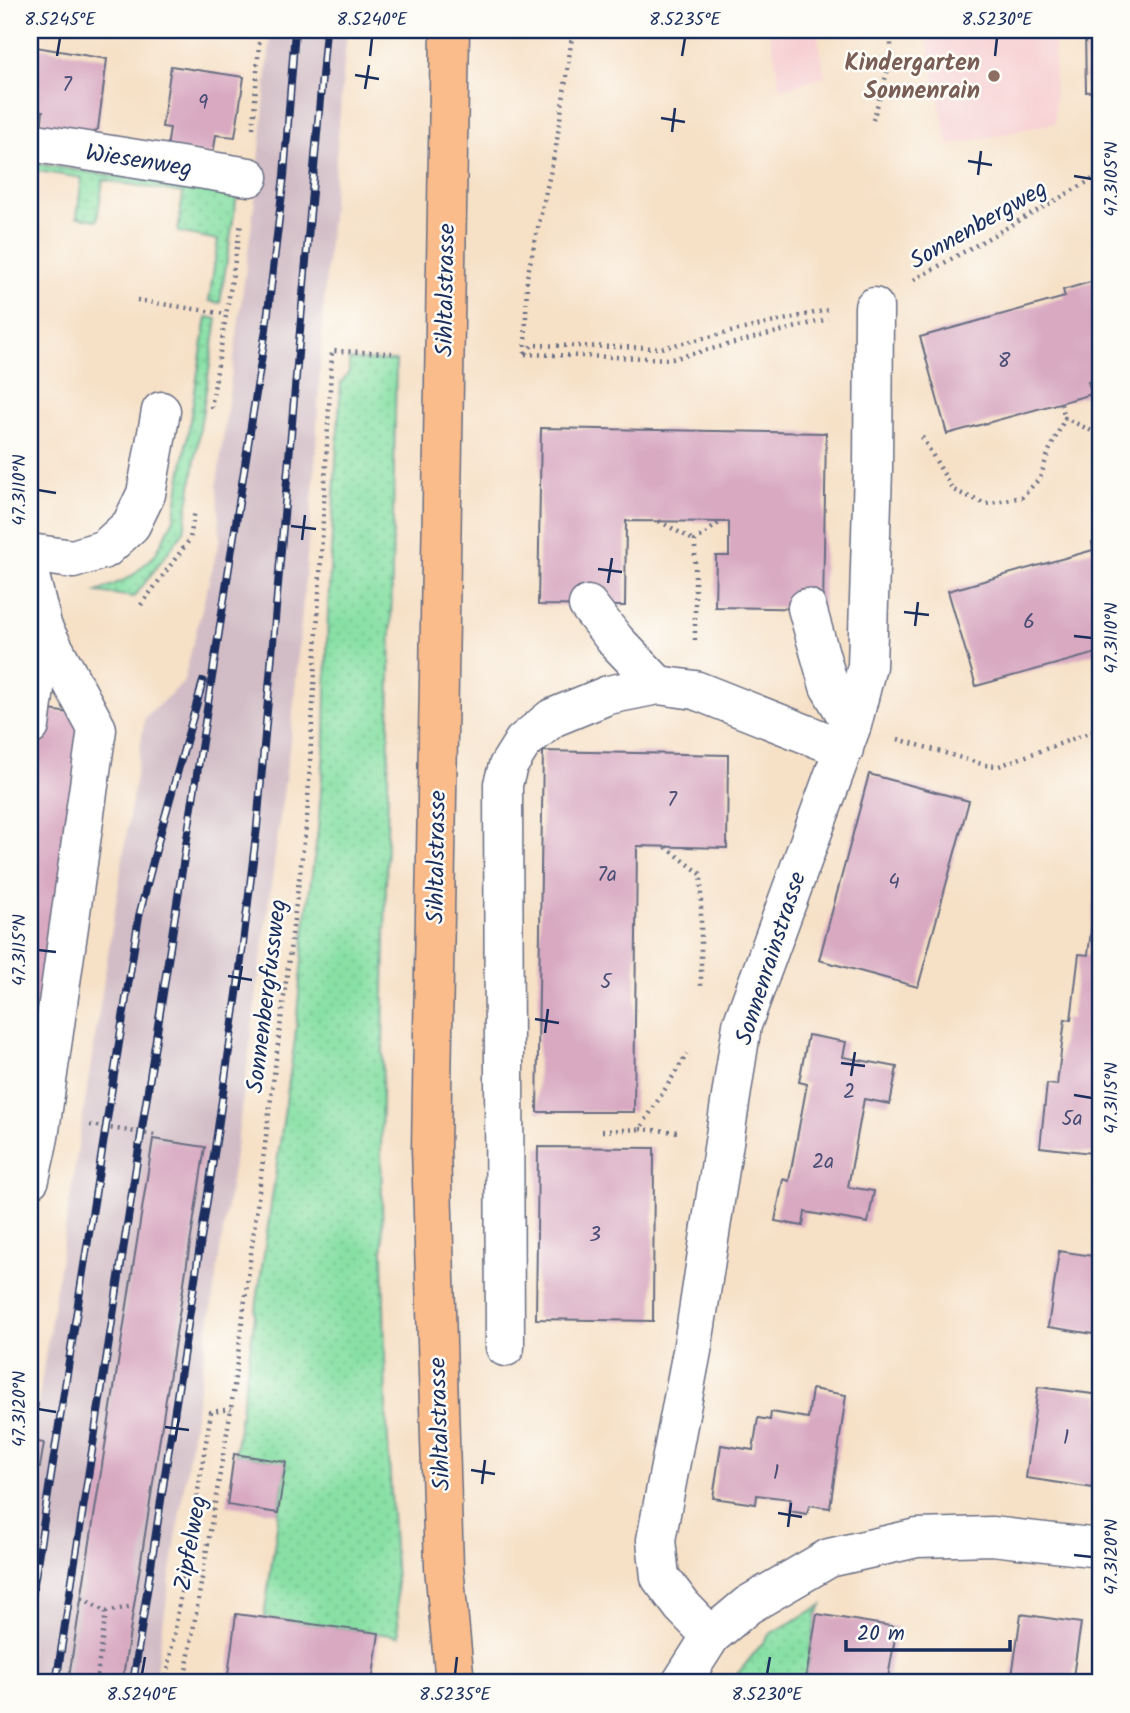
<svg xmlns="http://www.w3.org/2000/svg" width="1130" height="1713" viewBox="0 0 1130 1713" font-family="Kalam,sans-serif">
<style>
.built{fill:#f7cfd2}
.industrial{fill:#d2bdc6}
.grass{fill:url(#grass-dots);stroke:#528882;stroke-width:2}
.building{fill:#d8a9c1}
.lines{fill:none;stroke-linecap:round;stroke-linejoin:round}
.minor-casing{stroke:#686d82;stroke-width:41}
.major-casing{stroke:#686d82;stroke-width:41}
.path{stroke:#686d82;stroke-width:4.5;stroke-dasharray:2 5;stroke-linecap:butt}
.minor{stroke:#fff;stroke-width:38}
.major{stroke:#fabc8b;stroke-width:38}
.rail-casing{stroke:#1b2f5e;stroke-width:8}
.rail{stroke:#fdfcf7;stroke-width:5;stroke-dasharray:16;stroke-linecap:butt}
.ticks{fill:none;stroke:#1b2f5e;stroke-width:2.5}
.education-dot{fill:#8d6e63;stroke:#fdfcf7;stroke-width:2.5}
.labels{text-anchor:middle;stroke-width:5;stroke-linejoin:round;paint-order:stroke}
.number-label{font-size:21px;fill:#4a4e77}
.education-label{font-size:24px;font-weight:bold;fill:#785e54;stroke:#fdfcf7;text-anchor:end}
.street-label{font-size:24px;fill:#1b2f5e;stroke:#fdfcf7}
.neatline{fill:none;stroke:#1b2f5e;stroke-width:2.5}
.ticks-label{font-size:18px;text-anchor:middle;fill:#1b2f5e}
</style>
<defs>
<pattern id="grass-dots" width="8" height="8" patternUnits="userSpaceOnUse" patternTransform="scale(1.75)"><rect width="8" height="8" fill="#88e0a5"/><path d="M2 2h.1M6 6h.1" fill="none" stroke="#75c090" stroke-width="1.8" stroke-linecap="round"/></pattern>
</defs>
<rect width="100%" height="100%" fill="#fdfcf7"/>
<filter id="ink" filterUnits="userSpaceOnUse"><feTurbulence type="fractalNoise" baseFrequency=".0143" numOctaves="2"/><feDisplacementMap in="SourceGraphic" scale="14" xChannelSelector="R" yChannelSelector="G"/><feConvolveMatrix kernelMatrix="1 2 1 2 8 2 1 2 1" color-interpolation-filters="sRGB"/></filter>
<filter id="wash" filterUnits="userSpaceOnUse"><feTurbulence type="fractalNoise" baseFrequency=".00686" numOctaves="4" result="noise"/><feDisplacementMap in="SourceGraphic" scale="28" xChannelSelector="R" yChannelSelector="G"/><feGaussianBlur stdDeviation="1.57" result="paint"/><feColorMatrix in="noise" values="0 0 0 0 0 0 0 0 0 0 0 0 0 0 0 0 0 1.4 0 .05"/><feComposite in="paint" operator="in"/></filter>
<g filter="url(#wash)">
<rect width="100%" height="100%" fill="#f6e0c6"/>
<!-- built -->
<path class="built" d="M769,30H817L825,77L781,89Z
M925,30H1054L1055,123L948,146Z"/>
<!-- industrial -->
<path class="industrial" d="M271,30H347L323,312L315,468L291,735L238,1135L154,1683H30V1454L145,717L183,683L220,538L217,484L256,192Z"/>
<!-- grass -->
<path class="grass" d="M30,163L237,195L220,303L209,301L218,240L178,232L183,193L103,180L97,220L77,217L82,178L30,170Z
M207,317L217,319L184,531L134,597L97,592L131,577L155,555L174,519Z
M349,360L396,361L381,1149L386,1406L399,1636L264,1618L286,1463L235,1454L295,1039L305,925L318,830L325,738L328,609L336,461L341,383L349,372Z
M822,1605L817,1614L805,1683H730L770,1634Z"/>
<g id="blocks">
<!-- building -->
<path class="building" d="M1085,30H1100V91L1086,92Z
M30,46L107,59L98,129L86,138L41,130L43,111L30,109Z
M171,66L244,77L235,137L216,135L213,155L167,148L170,128L162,127Z
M1100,279V379L1088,382L1092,394L947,434L920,337L1065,297L1063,290Z
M541,428L826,433L823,609L715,607L716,556H729V522L626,521L625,606L538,605Z
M1100,539V652L976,686L948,591L1093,550L1092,542Z
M30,707L108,719L31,1213H30Z
M543,751L728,755L727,848L637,846L634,1112H537Z
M869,774L969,801L918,987L819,960Z
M1096,891H1100V1154L1040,1147L1047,1084L1057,1085L1065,1019L1071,1020L1079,954L1088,955Z
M808,1035L846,1042L843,1057L897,1067L890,1104L864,1099L848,1187L874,1191L868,1223L805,1212L803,1226L775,1221L783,1179L789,1181L807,1084L799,1082Z
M153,1139L205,1147L122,1683H68Z
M538,1147L654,1148L653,1321L536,1319Z
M1059,1251L1100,1257V1335L1048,1327Z
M1038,1387L1100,1395V1489L1026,1478Z
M812,1389L846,1395L830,1508L809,1505L807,1514L789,1511L791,1499L757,1495L756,1504L713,1498L721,1445L753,1450L758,1418L770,1420L771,1412L808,1418Z
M30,1402L38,1404L32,1441L44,1443L40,1467L30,1466Z
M234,1454L286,1462L278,1513L227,1505Z
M236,1614L379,1633L372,1683H227Z
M817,1614L897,1627L887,1683H805Z
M1021,1614L1081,1623L1072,1683H1011Z"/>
</g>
</g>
<g filter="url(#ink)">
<use href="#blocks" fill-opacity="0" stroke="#686d82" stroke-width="2"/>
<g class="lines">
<!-- minor casing -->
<g class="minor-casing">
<path id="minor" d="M30,142L249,177
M30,553L73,559L105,549L131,525L146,494L161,411
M30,576L43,628L30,726
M588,605L616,641L658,685
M807,608L829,686L852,725
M30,1179L39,1137L97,729L43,628
M505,1347L503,784L508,766L523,742L552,718L608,695L658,685L695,690L844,749
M711,1636L682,1606L660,1577L656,1540L692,1351L742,1025L852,725L867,666L873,469L874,307
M681,1683L711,1636L748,1605L829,1558L917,1538L992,1536L1100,1548"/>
</g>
<!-- major casing -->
<g class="major-casing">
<path id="major" d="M450,30L431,1149L444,1567L455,1683"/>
</g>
<!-- path -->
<path class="path" d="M873,120L891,59V30
M253,128L260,30
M914,280L1100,175
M137,300L226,314
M525,353L527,277L556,147L573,30
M526,353L532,345L661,348L827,310
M525,354L672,359L828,319
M1061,404L1065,418
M211,408L241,223
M922,437L953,490L986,504L1022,497L1040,478L1049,451L1065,418L1100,435
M659,521L695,541
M141,605L190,539L195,510
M695,640V541L719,523
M898,739L985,765L999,766L1100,729
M666,847L701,874V988
M90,1125L155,1135
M640,1129L679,1132
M602,1131L640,1129L687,1054
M82,1598L106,1612L133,1606
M97,1676L106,1612
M166,1683L211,1412L231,1409
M184,1683L231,1409L307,818L332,351L392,353"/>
<!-- minor -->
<use href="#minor" class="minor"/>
<!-- major -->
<use href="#major" class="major"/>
<!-- rail casing -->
<g class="rail-casing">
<path id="rail" d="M30,1609L139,916L159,838L203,681
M56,1683L266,329L284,176L295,30
M133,1683L217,1135L237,994L257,827L326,30"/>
</g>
<!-- rail -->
<use href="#rail" class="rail"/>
</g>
</g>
<!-- ticks -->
<path class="ticks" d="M57,56L60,38M370,56L372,38M682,56L685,38M995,56L997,38M355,75L379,79M365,89L369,65M661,118L685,122M672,132L675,108M968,161L992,165M978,175L981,151M1074,176L1092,179M38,490L56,493M291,526L316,529M302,540L305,515M598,569L622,572M608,583L612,558M904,612L929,615M915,626L918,602M1074,636L1092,638M38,950L56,952M228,976L252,980M238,990L242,966M535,1019L559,1023M545,1033L548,1009M841,1063L865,1066M851,1076L855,1052M1074,1095L1092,1098M38,1409L56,1412M165,1427L189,1430M175,1441L179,1417M471,1470L495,1474M482,1484L485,1460M778,1513L802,1517M788,1527L791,1503M1074,1555L1092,1557M142,1674L145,1657M455,1674L457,1657M767,1674L770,1657"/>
<!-- markers -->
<circle class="education-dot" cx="994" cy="76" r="7"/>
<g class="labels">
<!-- number labels -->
<g class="number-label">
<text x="67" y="91">7</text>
<text x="203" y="109">9</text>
<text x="1004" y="367">8</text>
<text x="1029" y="628">6</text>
<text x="672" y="806">7</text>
<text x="607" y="881">7a</text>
<text x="894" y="888">4</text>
<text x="606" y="988">5</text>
<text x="849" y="1098">2</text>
<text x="1072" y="1125">5a</text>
<text x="823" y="1168">2a</text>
<text x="595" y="1241">3</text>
<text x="1066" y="1444">1</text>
<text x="776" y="1479">1</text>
</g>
<!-- education labels -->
<g class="education-label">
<text x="980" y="70">Kindergarten<tspan x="980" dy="28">Sonnenrain</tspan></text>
</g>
<!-- street labels -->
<g class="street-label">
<text transform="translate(139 160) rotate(9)" y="8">Wiesenweg</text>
<text transform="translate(978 224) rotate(-30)" y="8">Sonnenbergweg</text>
<text transform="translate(445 290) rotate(-89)" y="8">Sihltalstrasse</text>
<text transform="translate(436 857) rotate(-89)" y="8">Sihltalstrasse</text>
<text transform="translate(770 958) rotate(-72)" y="8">Sonnenrainstrasse</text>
<text transform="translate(266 996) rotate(-83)" y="8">Sonnenbergfussweg</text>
<text transform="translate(439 1424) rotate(-92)" y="8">Sihltalstrasse</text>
<text transform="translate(190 1543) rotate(-80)" y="8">Zipfelweg</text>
</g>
</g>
<!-- margin -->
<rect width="1130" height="1713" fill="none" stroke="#fdfcf7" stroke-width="77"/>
<!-- scale -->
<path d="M846 1640v10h164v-10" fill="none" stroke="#1b2f5e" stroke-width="3.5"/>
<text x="857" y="1640" font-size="21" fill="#1b2f5e" stroke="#fdfcf7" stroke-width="5" paint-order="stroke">20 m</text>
<rect x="38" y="38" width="1054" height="1636" class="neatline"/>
<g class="ticks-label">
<text x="60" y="25">8.5245°E</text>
<text x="372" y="25">8.5240°E</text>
<text x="685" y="25">8.5235°E</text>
<text x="997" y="25">8.5230°E</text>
<text transform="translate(1111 179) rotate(-90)" y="6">47.3105°N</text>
<text transform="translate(19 490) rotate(-90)" y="6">47.3110°N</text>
<text transform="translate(1111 638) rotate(-90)" y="6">47.3110°N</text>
<text transform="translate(19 950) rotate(-90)" y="6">47.3115°N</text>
<text transform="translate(1111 1098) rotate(-90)" y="6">47.3115°N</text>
<text transform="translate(19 1409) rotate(-90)" y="6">47.3120°N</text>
<text transform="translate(1111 1557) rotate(-90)" y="6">47.3120°N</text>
<text x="142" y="1700">8.5240°E</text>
<text x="455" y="1700">8.5235°E</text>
<text x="767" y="1700">8.5230°E</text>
</g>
</svg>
